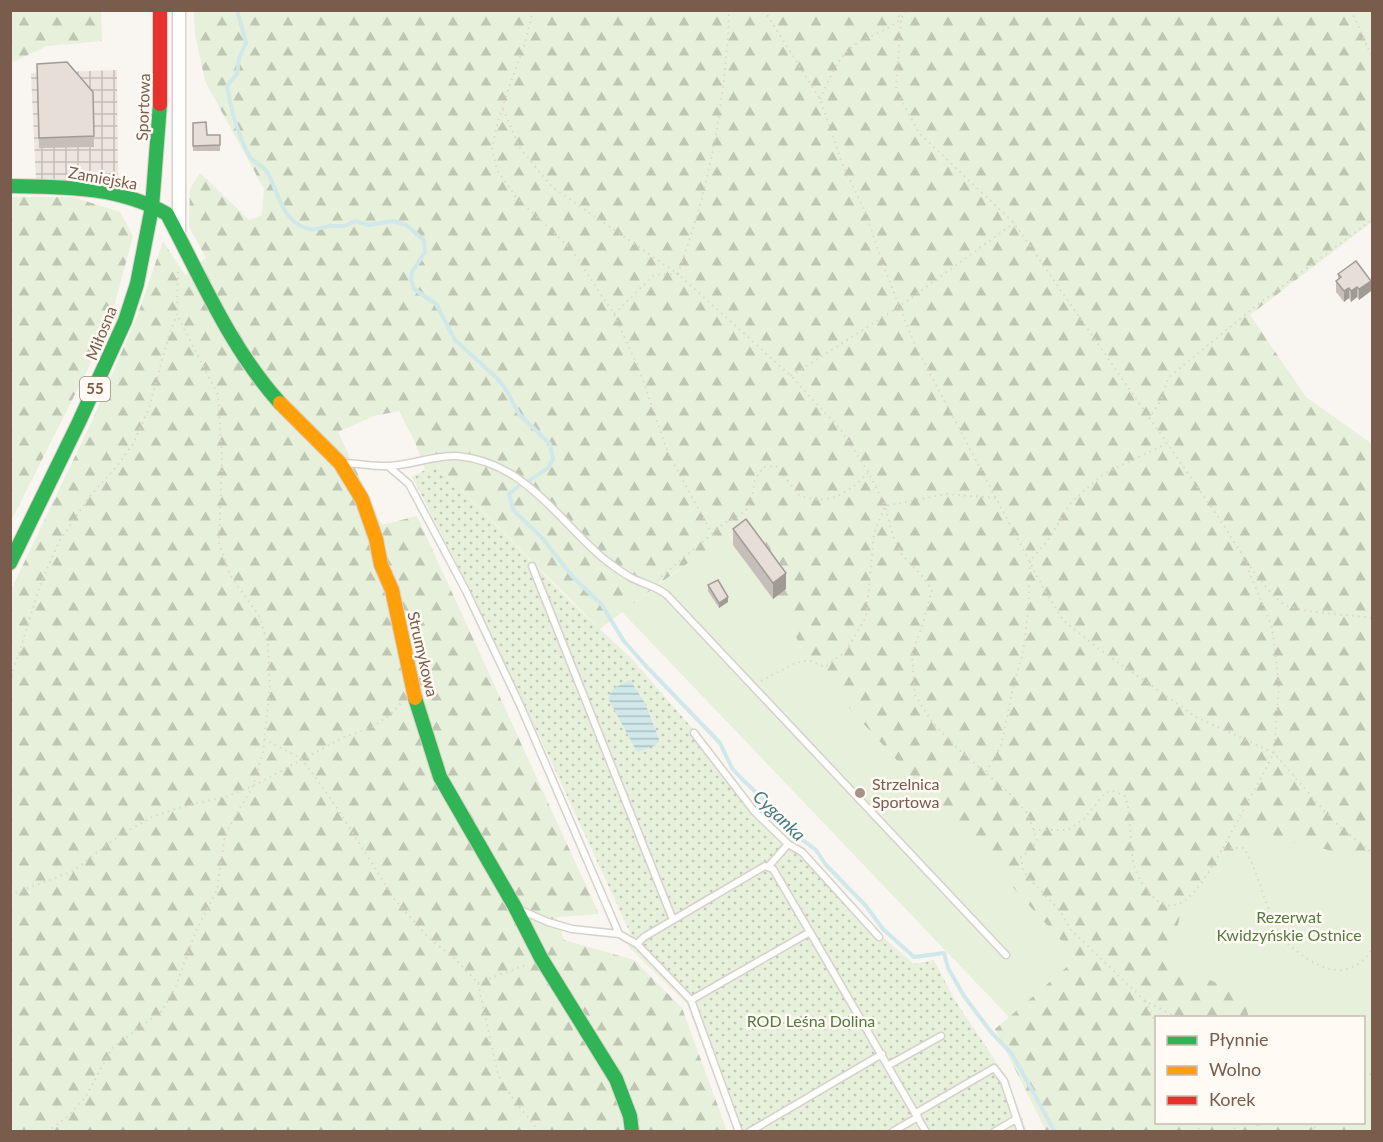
<svg xmlns="http://www.w3.org/2000/svg" width="1383" height="1142" viewBox="0 0 1383 1142" font-family="Lato,sans-serif">
<style>
.industrial{fill:url(#industrial-grid)}
.forest{fill:url(#forest-firs);fill-rule:evenodd}
.park{fill:#e7f0db}
.garden{fill:url(#garden-dots)}
.water{fill:url(#water-rules)}
.lines{fill:none;stroke-linecap:round;stroke-linejoin:round}
.stream{stroke:#d0e8ea;stroke-width:4}
.lane-casing{stroke:#d7d1cb;stroke-width:9}
.street-casing{stroke:#d7d1cb;stroke-width:15}
.fast-casing{stroke:#d9d2cb;stroke-width:16}
.slow-casing{stroke:#d9d2cb;stroke-width:16}
.jam-casing{stroke:#d9d2cb;stroke-width:16}
.path{stroke:#dcd5d0;stroke-width:2;stroke-dasharray:1.5 4.5;stroke-linecap:butt}
.lane{stroke:#fefefd;stroke-width:6}
.street{stroke:#fefefd;stroke-width:12}
.fast{stroke:#30b455;stroke-width:14}
.slow{stroke:#ff9f0a;stroke-width:14}
.jam{stroke:#e5322d;stroke-width:14}
.wall{fill:#c6bfb9}
.shaded-wall{fill:#a19b96}
.building{fill:#e6ded7;stroke:#a19b96;stroke-width:1.5}
.poi-dot{fill:#a69286;stroke:#fffaf3;stroke-width:2}
.labels{text-anchor:middle;stroke-width:5;stroke-linejoin:round;paint-order:stroke}
.shield{fill:#fffaf3;stroke:#a28b7f;stroke-width:1.5}
.shield-label{font-size:15px;font-weight:bold;fill:#7a5c4d}
.street-label{font-size:16px;fill:#7a5c4d;stroke:#fffaf3}
.poi-label{font-size:16px;fill:#7a5c4d;stroke:#fffaf3;text-anchor:start}
.park-label{font-size:16px;fill:#537a41;stroke:#fffaf3}
.water-label{font-size:18px;font-style:italic;fill:#437c86;stroke:#fffaf3}
</style>
<defs>
<pattern id="industrial-grid" width="8" height="8" patternUnits="userSpaceOnUse" patternTransform="scale(1.5)"><rect width="8" height="8" fill="#ede5e0"/><path d="M0 4h8M4 0v8" fill="none" stroke="#c5bdb8"/></pattern>
<pattern id="forest-firs" width="22" height="20" patternUnits="userSpaceOnUse" patternTransform="scale(1.5)"><rect width="22" height="20" fill="#e7f0db"/><path d="M5 1l3.5 6h-7zM16 11l3.5 6h-7z" fill="#c0c6b4"/></pattern>
<pattern id="garden-dots" width="8" height="8" patternUnits="userSpaceOnUse" patternTransform="scale(1.5)"><rect width="8" height="8" fill="#e7f0db"/><path d="M2 2h.1M6 6h.1" fill="none" stroke="#c0c6b4" stroke-width="1.8" stroke-linecap="round"/></pattern>
<pattern id="water-rules" width="6" height="5" patternUnits="userSpaceOnUse" patternTransform="scale(1.5)"><rect width="6" height="5" fill="#d0e8ea"/><path d="M0 2.5h6" fill="none" stroke="#aebfc0"/></pattern>
</defs>
<rect width="100%" height="100%" fill="#f9f5f0"/>
<!-- industrial -->
<path class="industrial" d="M117,70L118,184L36,180L31,73Z"/>
<!-- forest -->
<path class="forest" d="M11,10L101,11L102,41L47,46L11,63Z
M194,11H1372V222L1250,315L1306,397L1372,444V1131H1046L995,1029L1077,958L807,662L784,610L729,534L663,581L600,629L437,465L425,470L415,442L399,411L374,416L338,432L382,525L417,516L599,914L556,917L564,940L634,960L682,1008L727,1131H11L10,592L91,423L138,314L163,241L185,275L206,258L189,226L190,189L200,173L249,220L262,215L264,189L205,81L195,34ZM1156,1018H1364V1122H1156Z
M11,197H73L120,212L133,236L108,329L11,521Z"/>
<!-- park -->
<path class="park" d="M728,534L784,610L807,662L1077,958L1009,1017L622,612Z
M1266,839L1310,844L1372,865V1088H1364V1018L1249,1017L1241,993L1169,963L1180,916L1237,850Z"/>
<!-- garden -->
<path class="garden" d="M436,464L572,603L631,658L707,745L757,811L776,830L801,847L884,938L914,964L934,960L954,999L1005,1075L1027,1131H735L687,1004L628,946L631,935C560,781 491,627 412,477Z"/>
<!-- water -->
<path class="water" d="M630,680L645,703L659,739L656,745L637,752L608,698L614,688Z"/>
<g class="lines">
<!-- stream -->
<path class="stream" d="M237,10L246,43L239,58L237,74L227,86C231,109 238,136 250,157C254,163 262,165 267,172C279,192 282,224 310,229C316,230 323,227 329,226C342,225 341,229 355,221L369,225L393,221L406,225L424,240L425,252L412,272L411,279L414,289L436,304L455,340L497,378L505,388L519,414L550,444L553,459L548,468L530,480
M519,486L509,494L513,510L543,539L572,576L602,605L623,640L645,665L720,743L732,768L741,778L765,801L772,813L785,827L816,850L826,865L866,906L883,929L914,957L944,953L948,968L964,996L991,1032L1012,1054L1055,1132"/>
<!-- lane casing -->
<g class="lane-casing">
<path id="lane" d="M343,463C358,463 376,467 389,466C412,465 434,455 457,456C525,462 557,519 604,559C612,565 621,572 630,577C643,584 656,586 667,595L1006,955
M388,466L409,484L466,591L521,707L619,934L572,929L548,922L523,911
M532,566L673,920
M694,733L754,811L788,844L769,866
M788,844L802,852L879,937
M619,934L637,944L691,1000L810,932L926,1132
M637,944L644,937L765,866L773,869L810,932
M691,1000L739,1132
M889,1065L941,1036
M916,1113L994,1068L1004,1081L1021,1132
M749,1132L882,1054
M892,1132L918,1117
M994,1132L1016,1119"/>
</g>
<!-- street casing -->
<g class="street-casing">
<path id="street" d="M179,10V231"/>
</g>
<!-- fast casing -->
<g class="fast-casing">
<path id="fast" d="M10,186C64,187 119,186 167,214C201,278 231,349 280,403
M10,563L79,422L125,321L137,284L152,207L160,104
M415,698L440,777L515,907L541,958L616,1079L630,1116L632,1132"/>
</g>
<!-- slow casing -->
<g class="slow-casing">
<path id="slow" d="M280,403L340,463L362,499L376,539L381,565L392,590L415,698"/>
</g>
<!-- jam casing -->
<g class="jam-casing">
<path id="jam" d="M160,10V104"/>
</g>
<!-- path -->
<path class="path" d="M533,10L525,43L508,90L497,125L492,148L497,170L516,197L571,249L614,314L639,369L668,453L712,534L657,580
M764,10L820,99L842,163L866,214L883,265L915,345L1044,589L1063,620L1095,646L1196,717L1274,753L1332,820L1372,853
M896,10L901,21L896,90L919,133L1014,223L1221,521C1233,540 1266,596 1286,605C1307,614 1348,614 1372,618
M1351,10L1372,57
M820,99C829,80 838,55 856,44C875,32 895,30 907,10
M503,109L520,148L552,187L678,274C687,247 696,221 703,194C718,134 727,72 729,10
M614,314L654,275L678,274L791,376L841,430L869,473L885,506L893,536L902,555L923,577L932,590L922,627L912,653L915,695L932,722L957,748L1011,795L1027,813L1037,839L1031,850L1021,857L1023,870L1026,875L1061,912L1070,929L1145,1001L1178,1018
M791,376L900,306L1014,223
M1149,419L1161,400L1168,378L1257,305L1372,220
M712,534L723,524L746,511L752,497L755,479L764,467L776,466L800,496L818,500L836,497L853,487L868,473
M761,681L795,663L808,660L825,667L846,651L866,617L874,534L885,506L946,494L997,498
M10,682L41,582L59,542L90,496L117,466L133,444L149,408L169,335L177,315L178,269
M264,739L302,759L335,805L395,900L429,938L455,959L478,983L498,1075L513,1099L540,1132
M986,772L1001,746L1014,683L1023,652L1028,613L1030,561L1048,540L1072,501L1105,473L1166,444
M1033,830H1068L1084,819L1105,793L1113,791L1125,796C1133,818 1128,842 1134,865C1137,876 1144,888 1152,896C1183,928 1209,870 1223,848H1244C1257,869 1262,894 1272,917C1274,922 1276,929 1279,934C1292,950 1325,976 1347,969C1358,966 1365,959 1372,950
M1223,848L1274,753L1279,684L1272,627L1242,555
M10,895L73,871L119,836L154,816L185,806L228,796L253,786L342,738L373,727L392,713L401,703
M478,983L528,964
M1145,1001L1156,1024
M1364,1076L1372,1074
M1198,1122L1199,1132
M1232,1122L1236,1132
M1311,1122L1317,1132
M47,1132L67,1117L85,1098L112,1048L162,1011L175,988L196,931L217,890L225,834L253,786L263,752L270,687L268,644L259,616L230,575L219,544L222,457L218,395L177,315
M1257,1132L1258,1122"/>
<!-- lane -->
<use href="#lane" class="lane"/>
<!-- street -->
<use href="#street" class="street"/>
<!-- fast -->
<use href="#fast" class="fast"/>
<!-- slow -->
<use href="#slow" class="slow"/>
<!-- jam -->
<use href="#jam" class="jam"/>
</g>
<!-- wall -->
<path class="wall" d="M37,64L93,92L94,147L39,148Z
M193,123L207,135H220V151H193Z
M1338,274L1371,291L1359,300L1357,297L1351,302L1349,298L1344,302L1336,292V281L1338,279Z
M733,529L786,589L773,599L733,545Z
M708,585L728,602L719,608L708,591Z"/>
<!-- shaded-wall -->
<path class="shaded-wall" d="M1371,281V291L1359,300V289Z
M1357,287V297L1351,302V291Z
M1349,288V298L1344,302V291Z
M786,573V589L773,599V583Z
M728,597V602L719,608V603Z"/>
<!-- building -->
<path class="building" d="M67,62L93,92L94,136L39,138L37,64Z
M206,122L207,135H220V145L193,146V123Z
M1356,261L1371,281L1359,289L1357,287L1351,291L1349,288L1344,291L1336,281L1341,277L1338,274Z
M746,519L786,573L773,583L733,529Z
M718,580L728,597L719,603L708,585Z"/>
<!-- markers -->
<circle class="poi-dot" cx="860" cy="793" r="6"/>
<g class="labels">
<!-- shield labels -->
<rect class="shield" x="80" y="377" width="30" height="24" rx="4.5"/>
<g class="shield-label">
<text x="95" y="394">55</text>
</g>
<!-- street labels -->
<g class="street-label">
<text transform="translate(143 107) rotate(-88)" y="6">Sportowa</text>
<text transform="translate(103 178) rotate(10)" y="6">Zamiejska</text>
<text transform="translate(101 333) rotate(-68)" y="6">Miłosna</text>
<text transform="translate(423 654) rotate(77)" y="6">Strumykowa</text>
</g>
<!-- poi labels -->
<g class="poi-label">
<text x="872" y="790">Strzelnica<tspan x="872" dy="18">Sportowa</tspan></text>
</g>
<!-- park labels -->
<g class="park-label">
<text x="1289" y="923">Rezerwat<tspan x="1289" dy="18">Kwidzyńskie Ostnice</tspan></text>
<text x="811" y="1027">ROD Leśna Dolina</text>
</g>
<!-- water labels -->
<g class="water-label">
<text transform="translate(779 816) rotate(44)" y="6">Cyganka</text>
</g>
</g>
<!-- border -->
<rect width="1383" height="1142" fill="none" stroke="#7a5c4d" stroke-width="24"/>
<!-- legend -->
<rect x="1155" y="1016" width="210" height="108" fill="#fffaf3" stroke="#cabbb1" stroke-width="1.5"/>
<rect x="1167" y="1036" width="30" height="9" fill="#30b455" stroke="#cabbb1" stroke-width="1.5"/>
<text x="1209" y="1046" font-size="18" fill="#7a5c4d">Płynnie</text>
<rect x="1167" y="1066" width="30" height="9" fill="#ff9f0a" stroke="#cabbb1" stroke-width="1.5"/>
<text x="1209" y="1076" font-size="18" fill="#7a5c4d">Wolno</text>
<rect x="1167" y="1096" width="30" height="9" fill="#e5322d" stroke="#cabbb1" stroke-width="1.5"/>
<text x="1209" y="1106" font-size="18" fill="#7a5c4d">Korek</text>
</svg>
